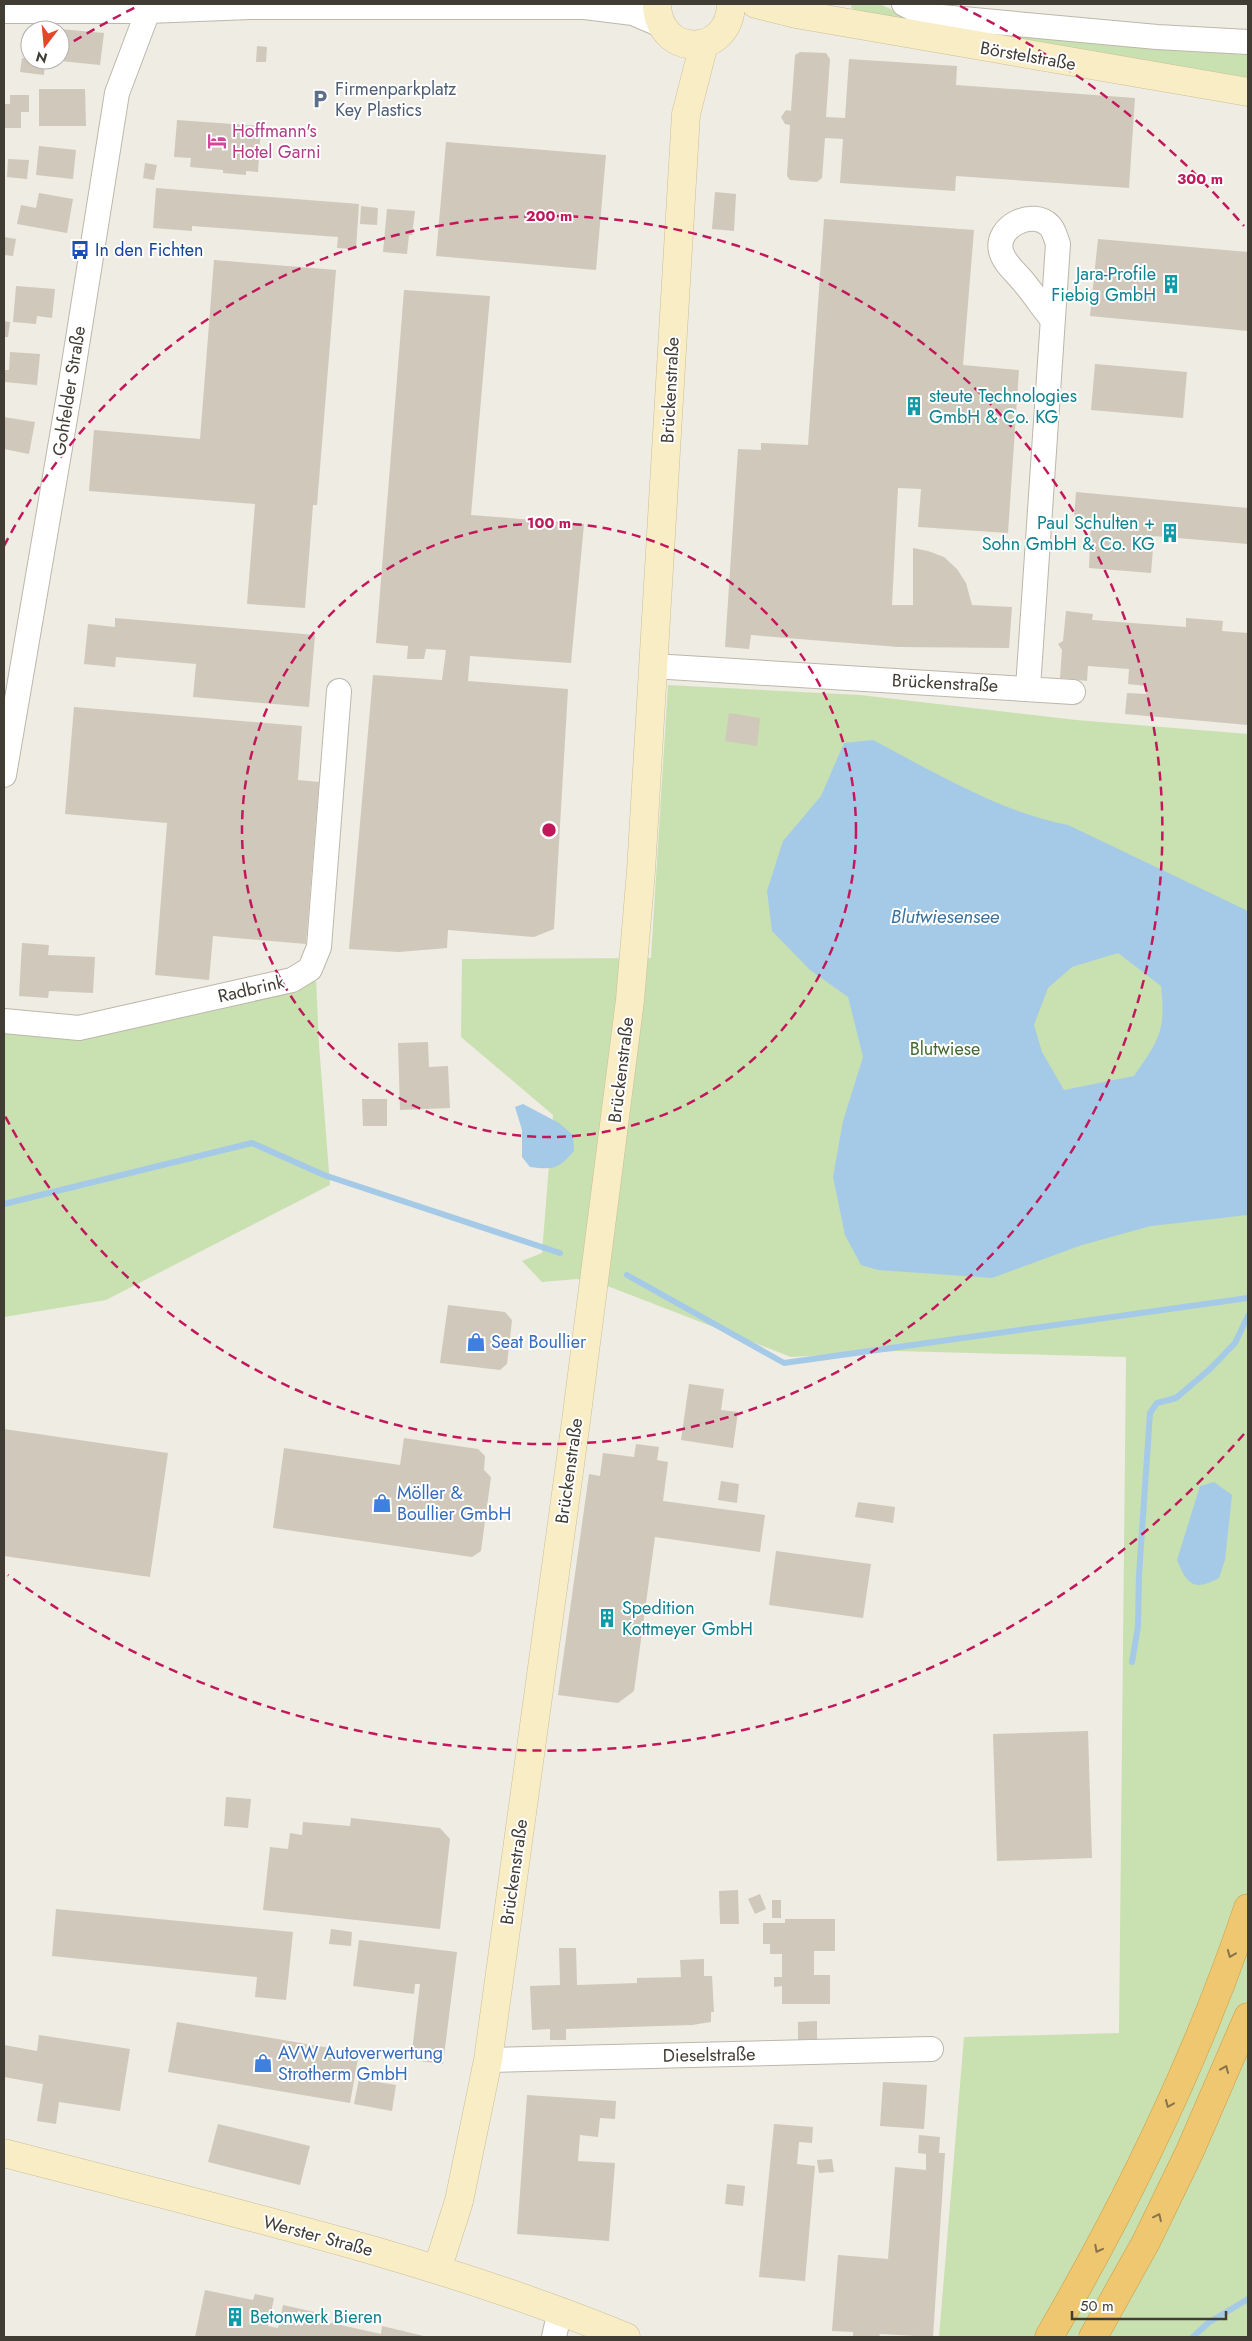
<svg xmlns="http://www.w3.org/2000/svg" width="1252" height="2341" viewBox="0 0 1252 2341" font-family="Jost,sans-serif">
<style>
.green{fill:#c9e0b0}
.water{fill:#a5cae7;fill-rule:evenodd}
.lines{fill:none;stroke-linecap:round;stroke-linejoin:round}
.stream{stroke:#a5cae7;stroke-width:6}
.building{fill:#d0c8ba}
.street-casing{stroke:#bdb7aa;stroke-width:26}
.secondary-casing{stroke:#cbbf97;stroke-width:29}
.highway-casing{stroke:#cb9c42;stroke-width:29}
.street{stroke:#fff;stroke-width:24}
.secondary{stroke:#f8edc5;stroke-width:28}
.highway{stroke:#eec770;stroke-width:28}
.oneway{stroke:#86744c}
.ring{fill:none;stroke:#c2185b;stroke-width:2.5;stroke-dasharray:9 6}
.labels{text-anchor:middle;stroke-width:4;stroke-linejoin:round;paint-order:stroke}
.street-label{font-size:18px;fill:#413c34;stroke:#fff}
.service-label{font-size:18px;fill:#4e5e75;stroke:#fff;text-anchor:start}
.hotel-label{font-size:18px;fill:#b23c85;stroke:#fff;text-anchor:start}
.transit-label{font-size:18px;fill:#164399;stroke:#fff;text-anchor:start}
.culture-label{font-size:18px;fill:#0d838f;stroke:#fff;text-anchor:start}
.park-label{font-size:18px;fill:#446b2f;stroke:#fff}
.shop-label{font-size:18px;fill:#366cbe;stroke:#fff;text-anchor:start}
.water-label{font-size:19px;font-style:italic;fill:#3a73a0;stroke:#fff}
.centre{fill:#c2185b;stroke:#fff;stroke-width:2.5}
.ring-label{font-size:15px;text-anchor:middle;font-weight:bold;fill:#c2185b;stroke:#fff;stroke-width:4;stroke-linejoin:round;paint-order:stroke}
</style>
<rect width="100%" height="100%" fill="#efece3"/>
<!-- green -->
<path class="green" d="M852,4H880L905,16L939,26L1248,55V90L859,15L851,7Z
M668,685L860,695L1076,720L1248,734V2337H939L964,2037L1119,2033L1126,1357L897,1351L791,1357L610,1287L577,1279L542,1282L522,1261L542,1253L553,1115L461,1037L462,959L651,958Z
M316,978L319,1045L330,1185L106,1300L4,1317V1030Z"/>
<!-- water -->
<path class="water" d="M873,740C932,771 1002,813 1068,825L1248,911V1215L1151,1226L1082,1245L992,1278L878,1270L861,1265L845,1235L833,1177L843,1121L863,1057L848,997L810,970L772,931L767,891L783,841L821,796L844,743ZM1118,953L1161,986C1166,1031 1159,1040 1134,1076L1064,1090L1042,1052L1034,1025L1048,988L1072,967Z
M523,1104L559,1123L573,1135L574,1151C559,1169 553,1170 530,1167L522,1157V1130L515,1107Z
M1214,1482L1232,1495L1225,1560L1219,1578C1193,1592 1187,1584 1177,1560L1200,1486Z"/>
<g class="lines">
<!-- stream -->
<path class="stream" d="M4,1204L252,1143L324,1175L560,1253
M627,1275L784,1363L1248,1298
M1132,1662L1138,1627L1139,1575L1150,1413L1157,1403L1176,1398L1210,1369L1235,1343L1248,1316
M1193,2337L1208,2323L1248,2299"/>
</g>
<!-- building -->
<path class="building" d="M60,29L104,33L100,65L60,61Z
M257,46L267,47L266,62H256Z
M800,52L826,53L830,59L826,117L845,118L849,59L957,66L956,85L1135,98L1129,188L956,176L955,191L840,183L843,139L825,138L822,178L817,182L790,180L787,176L790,125L785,124L781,117L786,110L791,111L795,55Z
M22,58L45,60L44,75L20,72Z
M39,89H85L86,126H39Z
M10,95H29V112H21V128H4V104H10Z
M177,120L261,126L258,172L246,171V175L223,173V170L190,167L191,158L174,157Z
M446,142L606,155L596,270L436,256Z
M39,146L76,150L73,179L36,175Z
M8,159L29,160L27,179L7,177Z
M145,163L157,165L154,180L143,178Z
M156,188L359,204L356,249L337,248L338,237L192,226V231L153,228Z
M715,192L736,194L734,231L712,229Z
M39,193L73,199L67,233L17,224L21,205L36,208Z
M361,206L378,208L377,225L360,224Z
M387,209L415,211L412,235H409L407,254L383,252Z
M824,219L974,230L963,365L1019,370L1008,533L918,527L921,489L898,488L892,605H913V548L928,551L944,557L957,569L966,583L972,605L1012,607L1009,648L898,647L751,635L749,649L725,647L738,449L761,450V443L808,445Z
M4,237L16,239L13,256L4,255Z
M1098,239L1248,252V331L1090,316Z
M214,260L336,270L317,505H313L305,608L247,604L255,504L89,491L94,430L200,439Z
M16,286L55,289L52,318L37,316L36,324L13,322Z
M404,290L490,296L471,515L584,524L571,663L470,656L468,681L568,689L554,929L534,937L448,930L447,948L399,952L349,949L373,675L442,680L446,650L426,649L424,659H407L408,646L376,643Z
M4,321L10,322L8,337H4Z
M10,352L40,354L37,385L4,382V370H9Z
M1095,364L1187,372L1183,418L1091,410Z
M4,417L35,422L29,454L4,449Z
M1076,492L1248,508V544L1154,536L1151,573L1089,568L1091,520L1074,519Z
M1066,611L1093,614L1092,620L1186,627V618L1223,621L1222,631L1248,633V725L1125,714L1127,693L1146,694V686L1128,684L1129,669L1088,666L1087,681L1060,678L1062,650L1058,644L1063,641Z
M115,618L315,635L309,707L193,697L196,664L116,657L115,667L84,664L88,624L115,627Z
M74,707L302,726L298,780L319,782L306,944L213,936L209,980L155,975L167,823L65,814Z
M729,713L760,718L757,746L725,741Z
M22,943L49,945L48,955L95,957L93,993L49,991L48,998L19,996Z
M428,1042L429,1067L448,1066L450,1108L400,1110L398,1043Z
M362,1099H387V1126H363Z
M448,1305L505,1312L512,1320L507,1364L500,1370L440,1363Z
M689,1384L724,1389L721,1410L738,1412L733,1448L681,1440Z
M4,1429L168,1453L150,1577L4,1556Z
M404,1438L478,1449L485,1456L484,1470L491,1477L481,1551L472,1557L273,1528L284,1448L400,1465Z
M636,1444L659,1447L657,1460L668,1462L663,1501L765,1515L760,1552L655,1537L634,1691L618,1703L558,1695L589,1474L600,1476L603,1453L634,1457Z
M721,1481L739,1484L737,1503L718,1500Z
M858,1502L895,1507L893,1523L855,1517Z
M776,1551L871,1564L863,1618L769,1605Z
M1088,1731L1092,1858L997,1861L993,1734Z
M226,1797L251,1799L248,1828L224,1826Z
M351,1818L440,1828L450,1839L440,1929L263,1910L270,1847L288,1849L290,1833L302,1835L303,1822L350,1826Z
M738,1890L739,1924H720L719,1891Z
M760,1894L766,1909L755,1914L748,1899Z
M772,1900H781V1918H772Z
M56,1909L293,1932L286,2000L255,1997L257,1977L52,1956Z
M785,1919H835V1951H814V1975H830V2004H782V1986L774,1987V1977H782V1954H770V1944H763V1923H785Z
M331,1929L352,1932L351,1946L329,1944Z
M359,1940L457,1952L443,2064L411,2060L420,1984H415L414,1994L353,1986Z
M559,1948H576L577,1985L637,1983V1978L681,1977L680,1960L704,1959V1976H712L714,2012H711V2022L692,2025L566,2029V2040H550V2029L532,2030L530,1986L560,1985Z
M817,2021V2043H798V2022Z
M177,2022L359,2053L350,2103L168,2072Z
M39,2035L130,2049L120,2111L59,2102L56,2124L37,2121L43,2084L4,2077V2045L37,2051Z
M359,2079L396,2085L392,2111L354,2104Z
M883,2082L927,2085L924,2129L880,2126Z
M527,2095L616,2101L615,2119L600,2118L598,2137L580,2135L578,2161L615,2163L609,2241L517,2234Z
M218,2124L310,2146L300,2185L208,2162Z
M774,2124L813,2127L812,2143L799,2142L797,2164L815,2166L805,2281L759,2277Z
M919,2135L940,2137L939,2153H945L933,2337L880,2334L879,2337H853V2332L832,2331L838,2255L888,2259L895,2167L926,2170V2154L918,2153Z
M832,2159L834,2172L819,2173L817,2160Z
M727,2184L745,2186L743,2206L725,2204Z
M205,2290L253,2300L255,2294L274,2298L268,2326L278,2328L283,2305L319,2313L318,2320L381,2334L382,2326L428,2337H195Z"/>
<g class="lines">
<!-- street casing -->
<g class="street-casing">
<path id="street" d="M904,4L924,14L941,17L1157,37L1248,42
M4,11H148L250,7H585L633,13L661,25
M653,666L1073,692
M1028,688L1058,244C1056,239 1054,230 1050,226C1034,208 995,226 1001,251C1004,264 1019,275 1026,285C1035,296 1043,308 1052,319
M4,775L70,389L117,93L148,11
M4,1021L79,1028L292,980L310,969L319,947L339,691
M488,2060L931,2049
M554,2337L560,2310"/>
</g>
<!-- secondary casing -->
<g class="secondary-casing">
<path id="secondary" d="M657,4C658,58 730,58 731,4
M756,4L796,14L1248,92
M4,2153C212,2208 426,2255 626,2337
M437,2270L459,2201L488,2060L576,1421L630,1000L641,871L686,114L704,44"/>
</g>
<!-- highway casing -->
<g class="highway-casing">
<path id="highway" d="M1049,2337C1128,2201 1198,2057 1248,1908
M1093,2337L1146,2242L1190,2151L1248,2017"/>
</g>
<!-- street -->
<use href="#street" class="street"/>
<!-- secondary -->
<use href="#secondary" class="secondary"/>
<!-- highway -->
<use href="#highway" class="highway"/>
</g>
<!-- one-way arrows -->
<defs><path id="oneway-chevron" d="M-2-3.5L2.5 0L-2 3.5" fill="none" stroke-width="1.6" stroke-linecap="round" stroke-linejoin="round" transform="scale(1.25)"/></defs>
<g class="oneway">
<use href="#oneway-chevron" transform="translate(1231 1954) rotate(112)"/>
<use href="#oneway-chevron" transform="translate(1225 2069) rotate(-67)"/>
<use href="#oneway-chevron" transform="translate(1169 2104) rotate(113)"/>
<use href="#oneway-chevron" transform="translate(1158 2217) rotate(-64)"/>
<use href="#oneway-chevron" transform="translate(1098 2249) rotate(118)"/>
</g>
<!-- distance rings -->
<g class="ring">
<circle cx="549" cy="830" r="307"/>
<path d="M4 546A614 614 0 1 1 4 1114"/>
<path d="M1244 1434A921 921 0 0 1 8 1575M61 49A921 921 0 0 1 138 6M960 6A921 921 0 0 1 1244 226"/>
</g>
<!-- icons -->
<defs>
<g id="parking-bare" transform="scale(1.5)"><path d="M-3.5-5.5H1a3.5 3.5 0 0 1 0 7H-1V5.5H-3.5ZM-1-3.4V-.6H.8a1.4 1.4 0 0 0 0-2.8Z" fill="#5c6f8a" stroke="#fff" stroke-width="2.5" paint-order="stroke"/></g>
<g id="hotel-bare" transform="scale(1.5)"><path d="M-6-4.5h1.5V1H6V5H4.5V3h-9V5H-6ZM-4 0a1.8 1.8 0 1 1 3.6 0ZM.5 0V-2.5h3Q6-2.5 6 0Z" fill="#d1479c" stroke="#fff" stroke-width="2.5" paint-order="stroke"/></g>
<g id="bus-bare" transform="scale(1.5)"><path d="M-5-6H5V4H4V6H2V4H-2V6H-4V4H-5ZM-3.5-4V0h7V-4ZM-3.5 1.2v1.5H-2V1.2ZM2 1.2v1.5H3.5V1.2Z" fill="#1a4fb4" stroke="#fff" stroke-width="2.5" paint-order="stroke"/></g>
<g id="building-bare" transform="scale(1.5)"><path d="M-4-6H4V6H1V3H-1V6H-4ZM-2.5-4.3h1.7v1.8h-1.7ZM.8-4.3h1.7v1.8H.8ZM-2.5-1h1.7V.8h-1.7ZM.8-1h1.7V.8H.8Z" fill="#0f9aa8" stroke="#fff" stroke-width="2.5" paint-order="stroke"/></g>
<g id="shop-bare" transform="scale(1.5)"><path d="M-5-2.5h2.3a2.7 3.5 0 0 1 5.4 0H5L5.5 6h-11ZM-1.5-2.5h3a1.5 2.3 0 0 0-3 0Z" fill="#3f7fe0" stroke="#fff" stroke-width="2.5" paint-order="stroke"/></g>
</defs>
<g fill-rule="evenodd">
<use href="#parking-bare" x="320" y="99"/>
<use href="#hotel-bare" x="217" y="141"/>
<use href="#bus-bare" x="80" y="250"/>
<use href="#building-bare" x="1171" y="284"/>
<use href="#building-bare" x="914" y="406"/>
<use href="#building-bare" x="1170" y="533"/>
<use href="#shop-bare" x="476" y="1342"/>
<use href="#shop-bare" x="382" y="1503"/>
<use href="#building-bare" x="607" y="1618"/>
<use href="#shop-bare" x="263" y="2063"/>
<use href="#building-bare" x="235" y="2317"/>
</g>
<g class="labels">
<!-- street labels -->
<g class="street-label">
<text transform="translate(1028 56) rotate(10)" y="6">Börstelstraße</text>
<text transform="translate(670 390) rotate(-87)" y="6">Brückenstraße</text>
<text transform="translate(69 391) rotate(-81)" y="6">Gohfelder Straße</text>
<text transform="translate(945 683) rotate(3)" y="6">Brückenstraße</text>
<text transform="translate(251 989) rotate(-13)" y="6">Radbrink</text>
<text transform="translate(621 1070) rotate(-83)" y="6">Brückenstraße</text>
<text transform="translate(569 1471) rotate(-82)" y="6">Brückenstraße</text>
<text transform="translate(514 1872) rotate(-82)" y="6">Brückenstraße</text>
<text transform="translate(709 2055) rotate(-1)" y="6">Dieselstraße</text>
<text transform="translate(318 2236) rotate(15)" y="6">Werster Straße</text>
</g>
<!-- service labels -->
<g class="service-label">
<text x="335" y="95">Firmenparkplatz<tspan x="335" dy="21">Key Plastics</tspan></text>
</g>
<!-- hotel labels -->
<g class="hotel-label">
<text x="232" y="137">Hoffmann's<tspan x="232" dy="21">Hotel Garni</tspan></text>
</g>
<!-- transit labels -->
<g class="transit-label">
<text x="95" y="256">In den Fichten</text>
</g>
<!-- culture labels -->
<g class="culture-label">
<text x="1156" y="280" text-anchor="end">Jara-Profile<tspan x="1156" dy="21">Fiebig GmbH</tspan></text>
<text x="929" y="402">steute Technologies<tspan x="929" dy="21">GmbH &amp; Co. KG</tspan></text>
<text x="1155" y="529" text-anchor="end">Paul Schulten +<tspan x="1155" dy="21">Sohn GmbH &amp; Co. KG</tspan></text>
<text x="622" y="1614">Spedition<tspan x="622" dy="21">Kottmeyer GmbH</tspan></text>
<text x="250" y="2323">Betonwerk Bieren</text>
</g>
<!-- park labels -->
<g class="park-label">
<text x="945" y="1055">Blutwiese</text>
</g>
<!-- shop labels -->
<g class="shop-label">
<text x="491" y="1348">Seat Boullier</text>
<text x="397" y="1499">Möller &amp;<tspan x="397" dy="21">Boullier GmbH</tspan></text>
<text x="278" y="2059">AVW Autoverwertung<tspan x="278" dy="21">Strotherm GmbH</tspan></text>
</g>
<!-- water labels -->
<g class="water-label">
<text x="945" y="923">Blutwiesensee</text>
</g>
</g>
<circle cx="549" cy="830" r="8" class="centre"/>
<g class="ring-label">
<text x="1200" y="184">300 m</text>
<text x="549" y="221">200 m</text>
<text x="549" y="528">100 m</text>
</g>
<!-- border -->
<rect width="1252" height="2341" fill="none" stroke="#413c34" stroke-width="10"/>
<!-- north arrow -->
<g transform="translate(45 45) rotate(196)"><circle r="24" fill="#ffffff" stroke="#b3b1ae"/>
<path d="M0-4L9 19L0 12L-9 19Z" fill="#e24828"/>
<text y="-8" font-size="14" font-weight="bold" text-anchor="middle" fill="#413c34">N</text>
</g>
<!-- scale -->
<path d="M1072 2311v8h154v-8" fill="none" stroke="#413c34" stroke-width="2.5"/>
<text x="1080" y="2311" font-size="15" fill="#413c34" stroke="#ffffff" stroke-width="4" paint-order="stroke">50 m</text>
</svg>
